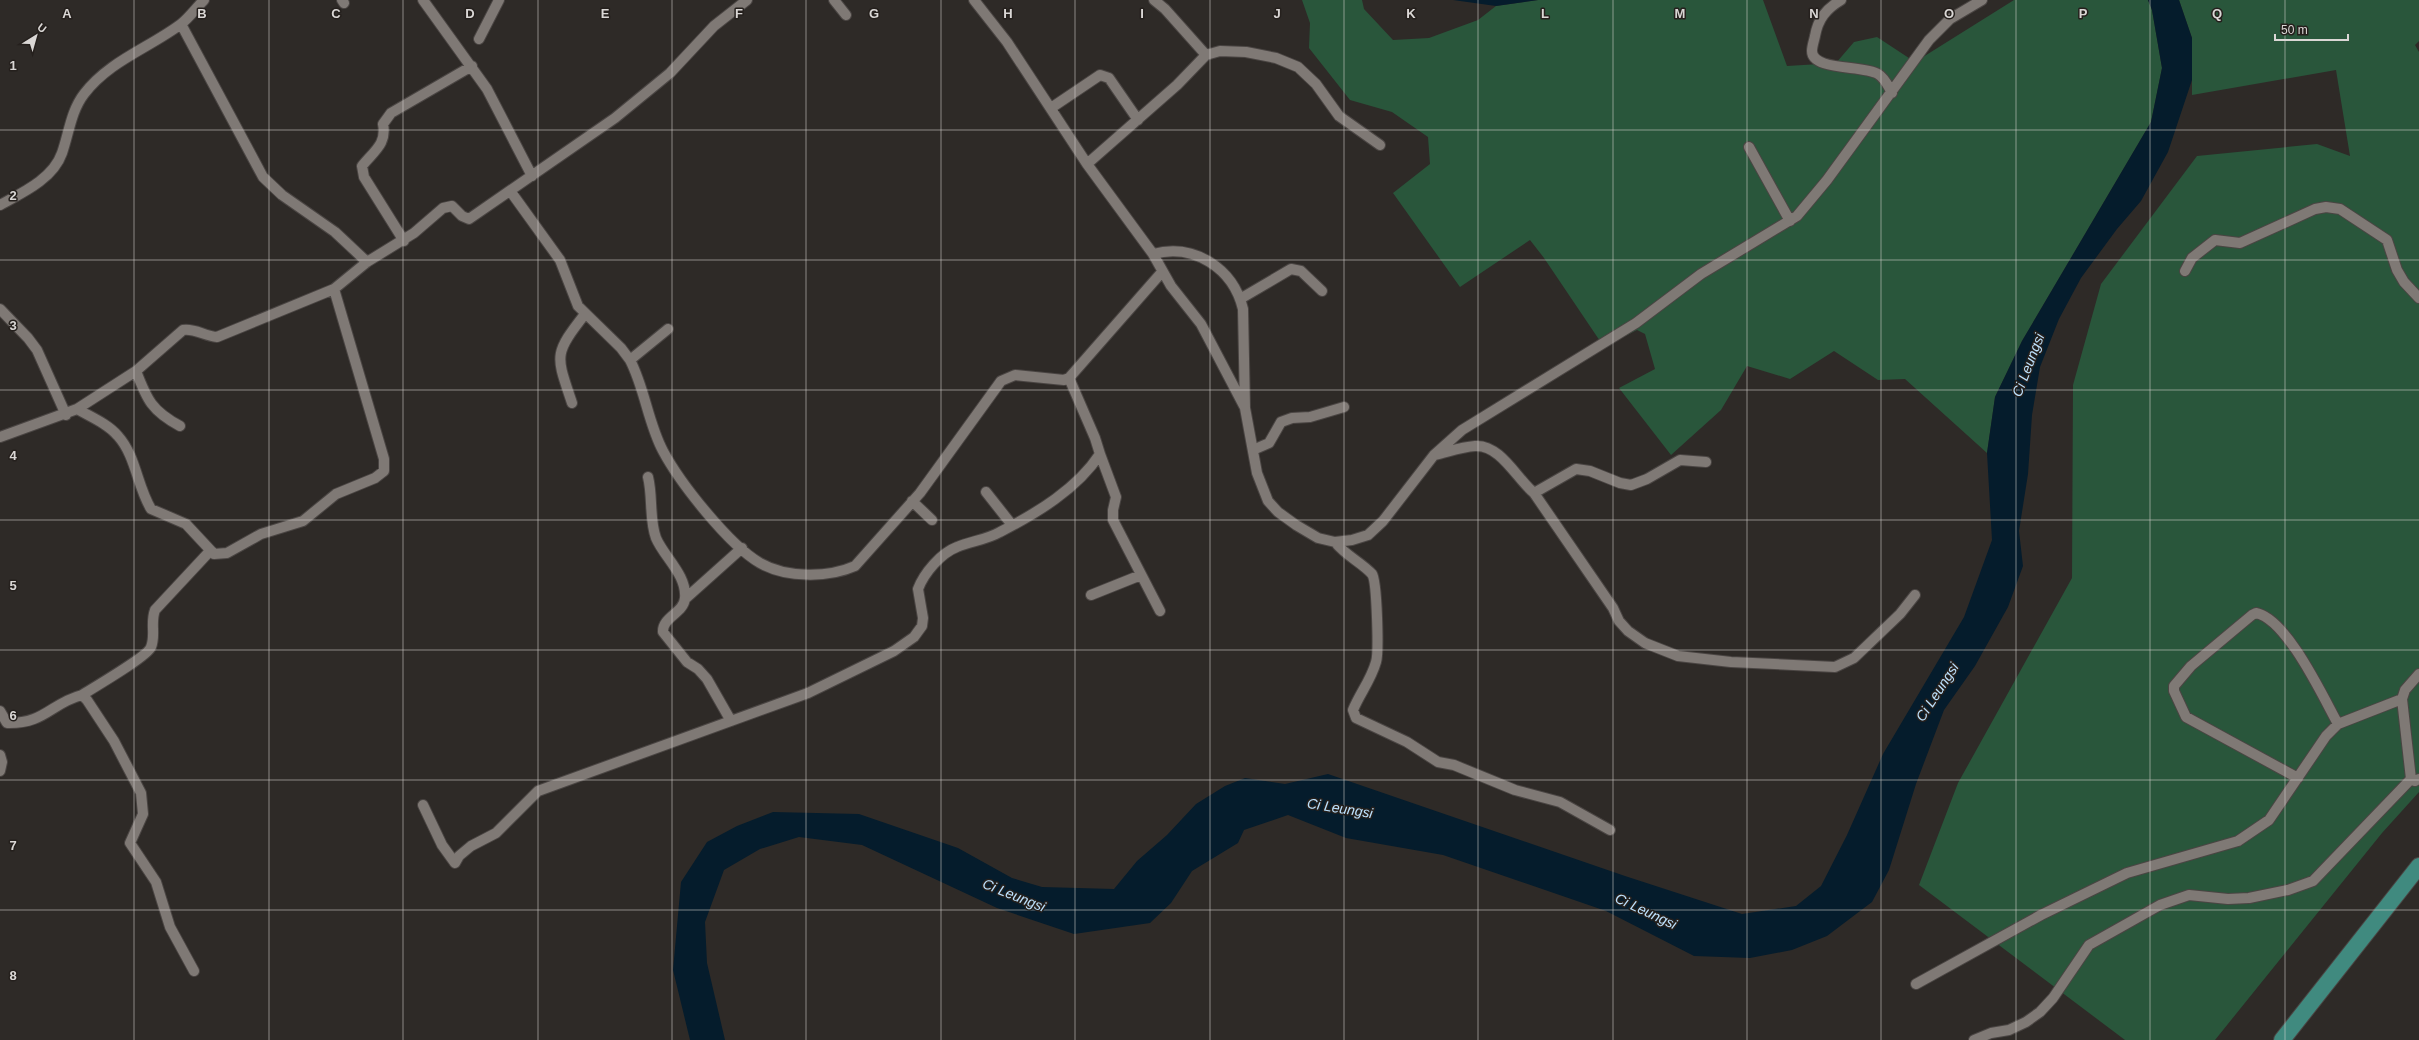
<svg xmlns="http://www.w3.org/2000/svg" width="2419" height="1040" viewBox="0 0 2419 1040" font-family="Arial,sans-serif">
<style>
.green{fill:#29563b}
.water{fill:#051c2c}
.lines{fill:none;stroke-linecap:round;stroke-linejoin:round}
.minor-casing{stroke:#4a4543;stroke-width:12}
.primary-casing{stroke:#4a4543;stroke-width:18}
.minor{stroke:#7f7975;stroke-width:10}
.primary{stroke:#408a7f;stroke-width:16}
.grid{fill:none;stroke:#dad7d5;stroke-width:1;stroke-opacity:0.55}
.labels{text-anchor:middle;stroke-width:3;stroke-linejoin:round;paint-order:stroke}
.water-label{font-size:14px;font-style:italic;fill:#bde2fe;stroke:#25201d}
.grid-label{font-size:13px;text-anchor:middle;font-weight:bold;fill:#dad7d5;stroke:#25201d;stroke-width:3;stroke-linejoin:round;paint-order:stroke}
</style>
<rect width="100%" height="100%" fill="#2e2a27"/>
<!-- green -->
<path class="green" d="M1302,0H1362L1364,9L1393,40L1429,38L1478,20L1496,6L1538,0H1763L1787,66L1836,63L1854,42L1877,37L1915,62L2014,0H2148L2152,10L2162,68L2151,122L2022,341L1995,397L1987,453L1905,379L1878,380L1834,351L1790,379L1747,366L1721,410L1671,455L1619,388L1655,369L1645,334L1637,330L1604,347L1544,258L1530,240L1460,287L1393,193L1430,164L1428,137L1392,112L1350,100L1309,48L1310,23Z
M2179,0H2419V41L2415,45L2419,52V792L2382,833L2215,1040H2125L1919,885L1958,783L2072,578L2073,385L2101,284L2197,156L2317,144L2350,156L2336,70L2192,95V38Z"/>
<!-- water -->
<path class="water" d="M1453,0H1538L1496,6Z
M2148,0H2179L2192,38V80L2168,152L2141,201L2117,229L2081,278L2059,319L2040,367L2032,415L2028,474L2019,531L2023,566L2008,607L1975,666L1944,710L1916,784L1889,870L1872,902L1827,936L1792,950L1750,958L1694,956L1606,911L1443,855L1346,838L1288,815L1244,830L1238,843L1192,871L1171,903L1150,923L1074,934L997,908L862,845L799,837L760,849L724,870L705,922L707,963L725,1040H690L673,970L681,882L707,842L737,826L773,812L859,814L958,848L1012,878L1042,887L1114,889L1137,861L1167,835L1196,804L1225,786L1245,778L1285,784L1328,774L1625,876L1742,914L1796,906L1821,886L1847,835L1883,754L1964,617L1992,540L1987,453L1995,397L2022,341L2151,122L2162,68L2152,10Z"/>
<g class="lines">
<!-- minor casing -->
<g class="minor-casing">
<path id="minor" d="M342,0L344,3
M423,0L487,89L532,176
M834,0L846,15
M974,0L1007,42L1087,164L1153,254C1194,243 1233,268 1243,309L1245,408L1257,473L1268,501L1278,512L1296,525L1318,538L1335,542L1352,540L1368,535L1383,521L1434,455L1462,430L1636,323L1701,274L1797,216L1827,180L1929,40L1950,19L1982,0
M1154,0L1165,9L1206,55
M1841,0C1826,9 1818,19 1815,36C1814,41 1812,46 1812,51C1812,71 1863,65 1878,74C1885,78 1888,86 1892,93
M181,24L263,177L282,195L335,232L367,262
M479,39L499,0
M1051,108L1100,75L1109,78L1138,120
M1749,147L1790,221
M1087,164L1177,85L1206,55L1220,51L1246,52L1276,58L1298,67L1316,84L1339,116L1380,145
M511,192L560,260L578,306L621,348L630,360C645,389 648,423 663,451C680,483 729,545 760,563C786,578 828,578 855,566L920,493L1001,381L1015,375L1064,380L1069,378L1162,272
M0,205C22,193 53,179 62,153C69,133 71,111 84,94C109,61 149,48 181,24C189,18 196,8 204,0
M404,241L364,177L362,166C374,151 387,144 383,124L391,113L472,66
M1153,254L1171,286L1201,324L1244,406
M2185,271L2192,258L2215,240L2240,243L2315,209L2326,207L2340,209L2387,240L2397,270L2404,282L2419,298
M1240,299L1291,269L1301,271L1322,291
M0,309L28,338L37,350L66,415
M630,360L668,329
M136,371C147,400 152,411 180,426
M572,403C556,355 553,355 585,314
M77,409C91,417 108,424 118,436C136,456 137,486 151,509L186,524L214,554L227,553L261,534L303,521L336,494L375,478L384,471V459L334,289L367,262L414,233L443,208L452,206L462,216L469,219L615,118L670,73L714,26L747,0
M0,437L77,409L136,371L183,330C195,328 204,336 217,337L334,289
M1253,450L1269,443L1281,422L1292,418L1310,417L1344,407
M1100,454L1116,497L1113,510V520L1160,611
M1435,455C1448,452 1461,447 1475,446C1500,444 1517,479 1534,493L1576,469L1590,471L1620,483L1631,485L1647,479L1680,460L1706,462
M648,477C653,497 649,519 656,538C664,557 687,575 685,598C684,613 662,617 663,632L687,662L698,669L707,679L731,721
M986,492L1012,525
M1534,493L1613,608L1619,621L1628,631L1645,643L1678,656L1731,662L1835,667L1854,658L1900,614L1915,595
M912,501L932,520
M1335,542C1346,556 1361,562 1372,574C1377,581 1379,653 1376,662C1371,680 1360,693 1353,710L1356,718L1407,742L1438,762L1454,765L1515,790L1560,802L1610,830
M1091,595L1141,575
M685,599L742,548
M2419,674L2405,690L2402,699L2411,779L2415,781L2419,779
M82,695C93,688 148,656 151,647C156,635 150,623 155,610L210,551
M0,711L7,723C45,724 51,703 82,695L87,700L114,741L141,793L143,814L130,843L156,882L170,927L194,971
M0,755L2,762L0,771
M2298,778L2186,717L2174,691V686L2191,666L2252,615L2256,613C2287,619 2323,697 2338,724
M423,805L442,845L455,863L459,856L471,846L496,833L538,791L808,693L894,651L914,637L922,626L923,618L918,589C924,573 941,553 957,547C971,541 986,540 1000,532C1037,513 1077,489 1100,454L1095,438L1069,378
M1916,984L2041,915L2127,873L2238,841L2269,820L2326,736L2338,724L2402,699
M1974,1040L1991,1033L2009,1030L2026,1022L2040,1012L2053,998L2089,945L2160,905L2189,895L2228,899L2249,898L2288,890L2313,881L2411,779"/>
</g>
<!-- primary casing -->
<g class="primary-casing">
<path id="primary" d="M2282,1040L2419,866"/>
</g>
<!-- minor -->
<use href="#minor" class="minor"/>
<!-- primary -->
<use href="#primary" class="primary"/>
</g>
<!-- grid -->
<path class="grid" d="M134,0V1040M269,0V1040M403,0V1040M538,0V1040M672,0V1040M806,0V1040M941,0V1040M1075,0V1040M1210,0V1040M1344,0V1040M1478,0V1040M1613,0V1040M1747,0V1040M1881,0V1040M2016,0V1040M2150,0V1040M2285,0V1040M0,130H2419M0,260H2419M0,390H2419M0,520H2419M0,650H2419M0,780H2419M0,910H2419"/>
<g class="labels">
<!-- water labels -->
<g class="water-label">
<text transform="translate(2028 365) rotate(-69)" y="5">Ci Leungsi</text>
<text transform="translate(1937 692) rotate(-57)" y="5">Ci Leungsi</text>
<text transform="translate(1340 808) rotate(9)" y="5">Ci Leungsi</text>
<text transform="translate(1014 895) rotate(22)" y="5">Ci Leungsi</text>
<text transform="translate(1646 911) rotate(25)" y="5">Ci Leungsi</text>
</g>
</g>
<g class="grid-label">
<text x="67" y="18">A</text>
<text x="202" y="18">B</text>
<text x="336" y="18">C</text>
<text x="470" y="18">D</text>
<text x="605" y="18">E</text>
<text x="739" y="18">F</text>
<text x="874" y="18">G</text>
<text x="1008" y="18">H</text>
<text x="1142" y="18">I</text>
<text x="1277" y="18">J</text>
<text x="1411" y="18">K</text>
<text x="1545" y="18">L</text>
<text x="1680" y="18">M</text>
<text x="1814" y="18">N</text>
<text x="1949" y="18">O</text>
<text x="2083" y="18">P</text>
<text x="2217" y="18">Q</text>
<text x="13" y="70">1</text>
<text x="13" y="200">2</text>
<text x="13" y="330">3</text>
<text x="13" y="460">4</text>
<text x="13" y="590">5</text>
<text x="13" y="720">6</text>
<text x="13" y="850">7</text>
<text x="13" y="980">8</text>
</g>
<!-- north arrow -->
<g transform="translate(36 36) rotate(37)" stroke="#25201d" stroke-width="3" paint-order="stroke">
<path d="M0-3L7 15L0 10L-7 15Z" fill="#dad7d5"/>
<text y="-6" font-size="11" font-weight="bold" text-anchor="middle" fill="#dad7d5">U</text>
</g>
<!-- scale -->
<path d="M2275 34v6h73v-6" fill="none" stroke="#dad7d5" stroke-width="2"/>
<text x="2281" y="34" font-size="12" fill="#dad7d5" stroke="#25201d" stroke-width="3" paint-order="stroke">50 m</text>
</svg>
